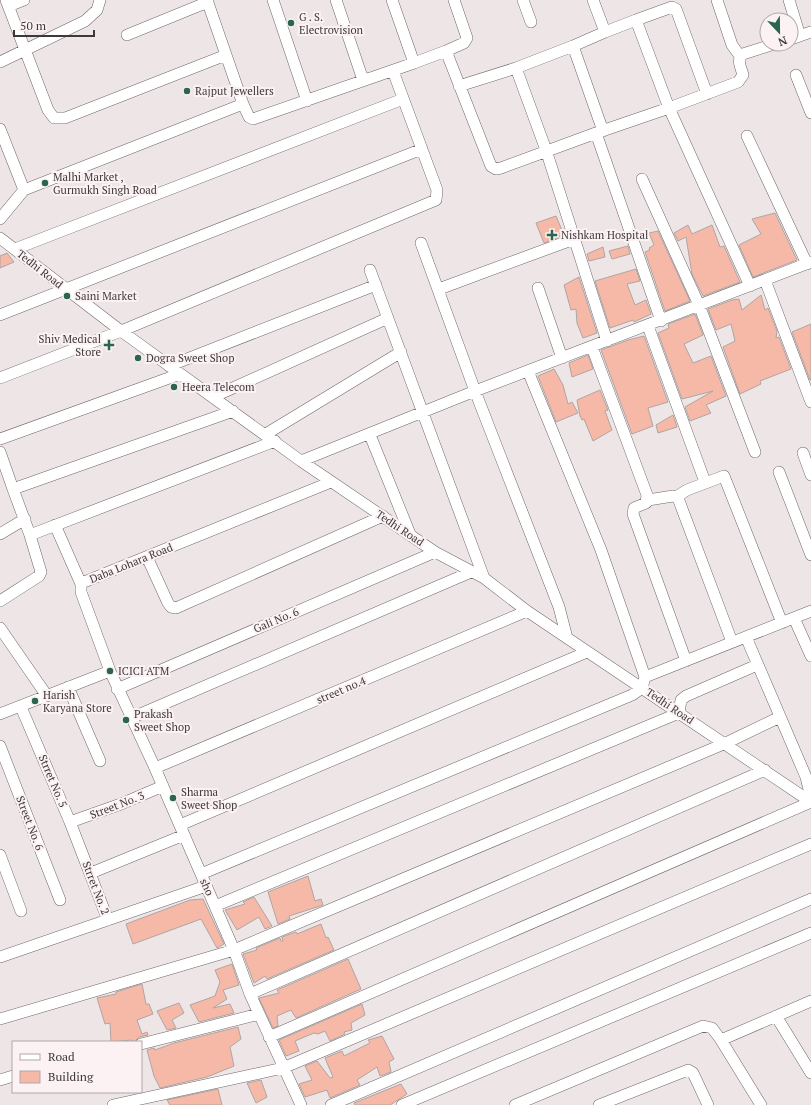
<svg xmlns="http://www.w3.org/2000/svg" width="811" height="1105" viewBox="0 0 811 1105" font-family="'PT Serif',serif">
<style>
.building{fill:#f7b9a7;stroke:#aea5a3}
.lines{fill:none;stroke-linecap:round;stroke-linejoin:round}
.minor-casing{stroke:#6f6768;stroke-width:12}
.minor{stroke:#fff;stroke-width:11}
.poi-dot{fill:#2a654e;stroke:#fcf2f4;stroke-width:1.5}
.labels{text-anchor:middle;stroke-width:4;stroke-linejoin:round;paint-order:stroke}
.poi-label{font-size:11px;fill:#3c393a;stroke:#fcf2f4;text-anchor:start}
.street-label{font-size:11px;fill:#3c393a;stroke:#fcf2f4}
</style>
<rect width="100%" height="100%" fill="#eee5e7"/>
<!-- building -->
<path class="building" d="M775,213L797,260L753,277L739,245L761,234L752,219Z
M556,216L564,235L544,243L536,223Z
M688,225L692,234L712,225L720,247L724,246L740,282L703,296L692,274L686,237L678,241L674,233Z
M658,231L690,301L665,311L645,252L650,250L649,248L654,245L649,233Z
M628,246L630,254L612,259L609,251Z
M603,247L605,257L589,261L587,254Z
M7,253L14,262L0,268V256Z
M636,269L640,281L627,284L635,305L646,300L651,314L634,322L633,320L610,328L595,281Z
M579,277L597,333L583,338L577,323L576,309L571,310L564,285Z
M761,295L765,310L768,308L777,331L776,338L779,337L791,369L760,381L761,384L740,394L723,347L735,341L731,324L716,330L708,309L732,300L739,299L742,310Z
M695,314L703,335L684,344L693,363L711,356L726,396L706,405L711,413L690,421L685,407L713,391L682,399L658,333L669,328L668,324Z
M811,324V380H810L792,332Z
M644,336L668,402L648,408L653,426L632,434L601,350L628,340Z
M588,355L593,369L572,377L569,363Z
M554,369L563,385L568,404L572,402L578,413L556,422L538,376Z
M600,390L608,410L605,411L612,430L593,441L584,419L582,420L580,416L577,400Z
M673,415L677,427L658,433L656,425Z
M308,876L315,901L321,899L323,905L289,916L290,919L278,924L268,892Z
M254,897L272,926L265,929L259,917L237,930L225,910L245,904L243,902Z
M203,899L224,944L217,948L201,919L133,944L126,924L190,900Z
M321,924L326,938L328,937L334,950L267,979L265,976L254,983L243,954L257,950L256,948L280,938L281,941H283L282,937L296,932L297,934Z
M348,959L361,989L296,1018L291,1010L277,1016L278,1026L273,1028L259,998L279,993L277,990Z
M232,964L239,985L223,990L227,999L213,1008L230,1004L234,1013L199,1022L190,1005L215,996L220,982L215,970Z
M142,984L146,1004H149L153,1014L137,1020L142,1034L147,1032L148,1035L139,1037L134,1042L131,1040L111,1042L110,1023L105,1024L97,998L116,994V992Z
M179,1003L184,1013L172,1020L176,1028L167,1030L157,1011Z
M362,1004L365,1015L351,1023L352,1030L344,1032L345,1034L330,1041L325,1031L318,1034L314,1033L295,1041L299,1051L286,1056L279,1040Z
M238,1027L241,1039L230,1047L234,1066L207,1077L160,1088L154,1076L147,1050L154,1048L155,1050L174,1043Z
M382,1036L394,1059L389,1062L391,1072L380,1076L377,1067L357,1080L360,1085L330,1098L327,1090L305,1097L299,1084L312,1080L305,1066L317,1061L330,1078L333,1077L325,1058L342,1051L344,1056L370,1043L368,1040Z
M261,1080L267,1097L256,1103L247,1083Z
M401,1084L407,1094L390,1105H355L354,1103Z
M218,1089L222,1105H170L167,1100Z"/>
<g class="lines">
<!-- minor casing -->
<g class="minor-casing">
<path id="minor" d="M6,0L48,110L54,118H65L226,55
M207,0L243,104L249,117L253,119L414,63
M273,0L307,101
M336,0L363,80
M392,0L414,63L446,51
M454,0L467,38L464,43L446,51L491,166L496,169L501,168L596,133
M523,0L531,22
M593,0L605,32L636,20L669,108L738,82L743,75C741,67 736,60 743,54L774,44
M717,0L732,45L740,56
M789,0L800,36
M9,6L24,0
M636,20L672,7L676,9L707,94
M127,35L208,2
M791,39L811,32
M0,62L85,21L97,10L100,0
M516,68L546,150L607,341
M796,75L811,113
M459,86L516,68L573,46
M0,129L24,190
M603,131L573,46L605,32
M747,136L807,264
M642,179L699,305L755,452
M0,219L24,190L243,104
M0,238L121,331L301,461L435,552L484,578L527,611L811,802
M421,243L475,391L559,607L567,638
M15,249L403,99
M370,270L484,578
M765,280L811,402
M538,288L562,358
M439,289L574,239
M0,315L422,149
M661,321L596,133L669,108L750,286
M648,326L705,482
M592,347L647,495L646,503L634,508L633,514L686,661
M169,366L376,285
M0,378L121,331L436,200L437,190L393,71
M213,397L388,318
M266,434L401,352
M370,435L410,534
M0,439L180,374
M0,452L13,489L233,411
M803,453L811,475
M301,461L475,391L811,262
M779,472L811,555
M13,489L30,535L275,441
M676,497L687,490L724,476L782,623
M648,500L673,496L678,498L732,642
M55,525L81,584
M0,534L25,519
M147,557L168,603L171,607L176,608L383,516
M0,601L39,576L41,572L29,532
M794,618L811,656
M0,628L47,696
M746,637L806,777L811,798
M110,671L155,768L234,950L250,994L301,1105
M645,677L811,611
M68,687L100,761
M117,689L435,552
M21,707L70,822L108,920
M0,714L110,671L81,592V584L84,582L331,482
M131,718L471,572
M0,746L60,900
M155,768L527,611
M70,822L121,804L163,786
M180,825L587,652
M0,855L21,911
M91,873L184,835
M201,874L632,695L642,688L645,677L601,550L528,371
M215,906L679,713L681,700L686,696L757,665
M0,957L206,886
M250,994L765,770
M776,1016L811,1073
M0,1019L234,950L726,743L780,717
M269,1037L811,802
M721,1040L761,1105
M141,1044L259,1014
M0,1080L13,1076
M113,1105L283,1068L811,844
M331,1105L811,899
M402,1105L811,933
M515,1105L703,1026L712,1028L721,1040L811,1001
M599,1105L688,1070L693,1073L708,1105"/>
</g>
<!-- minor -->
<use href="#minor" class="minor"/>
</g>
<!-- markers -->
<g class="poi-dot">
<circle cx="291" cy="23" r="4"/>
<circle cx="187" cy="91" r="4"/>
<circle cx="45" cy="183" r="4"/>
<path d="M550 229h4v4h4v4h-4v4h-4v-4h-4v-4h4z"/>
<circle cx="67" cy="296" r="4"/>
<path d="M107 339h4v4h4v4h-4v4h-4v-4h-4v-4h4z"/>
<circle cx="138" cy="358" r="4"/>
<circle cx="174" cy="387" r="4"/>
<circle cx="110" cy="671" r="4"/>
<circle cx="35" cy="701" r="4"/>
<circle cx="126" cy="720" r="4"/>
<circle cx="173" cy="798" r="4"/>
</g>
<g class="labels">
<!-- poi labels -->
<g class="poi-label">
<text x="299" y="21">G . S.<tspan x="299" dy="13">Electrovision</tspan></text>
<text x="195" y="95">Rajput Jewellers</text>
<text x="53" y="181">Malhi Market ,<tspan x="53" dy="13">Gurmukh Singh Road</tspan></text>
<text x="561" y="239">Nishkam Hospital</text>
<text x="75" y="300">Saini Market</text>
<text x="101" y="343" text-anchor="end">Shiv Medical<tspan x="101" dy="13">Store</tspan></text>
<text x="146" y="362">Dogra Sweet Shop</text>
<text x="182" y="391">Heera Telecom</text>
<text x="118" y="675">ICICI ATM</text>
<text x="43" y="699">Harish<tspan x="43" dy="13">Karyana Store</tspan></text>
<text x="134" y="718">Prakash<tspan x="134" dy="13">Sweet Shop</tspan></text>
<text x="181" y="796">Sharma<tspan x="181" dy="13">Sweet Shop</tspan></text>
</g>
<!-- street labels -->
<g class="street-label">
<text transform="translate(40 269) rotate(38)" y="4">Tedhi Road</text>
<text transform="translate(400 528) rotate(34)" y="4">Tedhi Road</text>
<text transform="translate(131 563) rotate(-22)" y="4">Daba Lohara Road</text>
<text transform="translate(276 620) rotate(-23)" y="4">Gali No. 6</text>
<text transform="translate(341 690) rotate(-23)" y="4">street no.4</text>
<text transform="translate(670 706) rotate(34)" y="4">Tedhi Road</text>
<text transform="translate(53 781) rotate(67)" y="4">Strret No. 5</text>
<text transform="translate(117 805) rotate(-21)" y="4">Street No. 3</text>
<text transform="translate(30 823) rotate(69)" y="4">Street No. 6</text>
<text transform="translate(207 887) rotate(66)" y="4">sho</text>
<text transform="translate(96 888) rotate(69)" y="4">Strret No. 2</text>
</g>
</g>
<!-- legend -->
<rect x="12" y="1041" width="130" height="52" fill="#fcf2f4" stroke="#afa8aa"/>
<rect x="20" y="1054" width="20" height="6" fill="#ffffff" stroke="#afa8aa"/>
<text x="48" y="1061" font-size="12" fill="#3c393a">Road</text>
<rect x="20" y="1071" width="20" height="12" fill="#f7b9a7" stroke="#afa8aa"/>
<text x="48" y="1081" font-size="12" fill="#3c393a">Building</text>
<!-- north arrow -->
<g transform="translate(779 32) rotate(158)"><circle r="19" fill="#fcf2f4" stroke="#afa8aa"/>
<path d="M0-3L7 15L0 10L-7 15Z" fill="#2a654e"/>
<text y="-6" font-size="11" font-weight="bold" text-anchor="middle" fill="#3c393a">N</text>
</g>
<!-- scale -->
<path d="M14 30v6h80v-6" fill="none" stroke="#3c393a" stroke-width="2"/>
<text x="20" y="30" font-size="12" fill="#3c393a" stroke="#fcf2f4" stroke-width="3" paint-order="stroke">50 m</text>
</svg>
